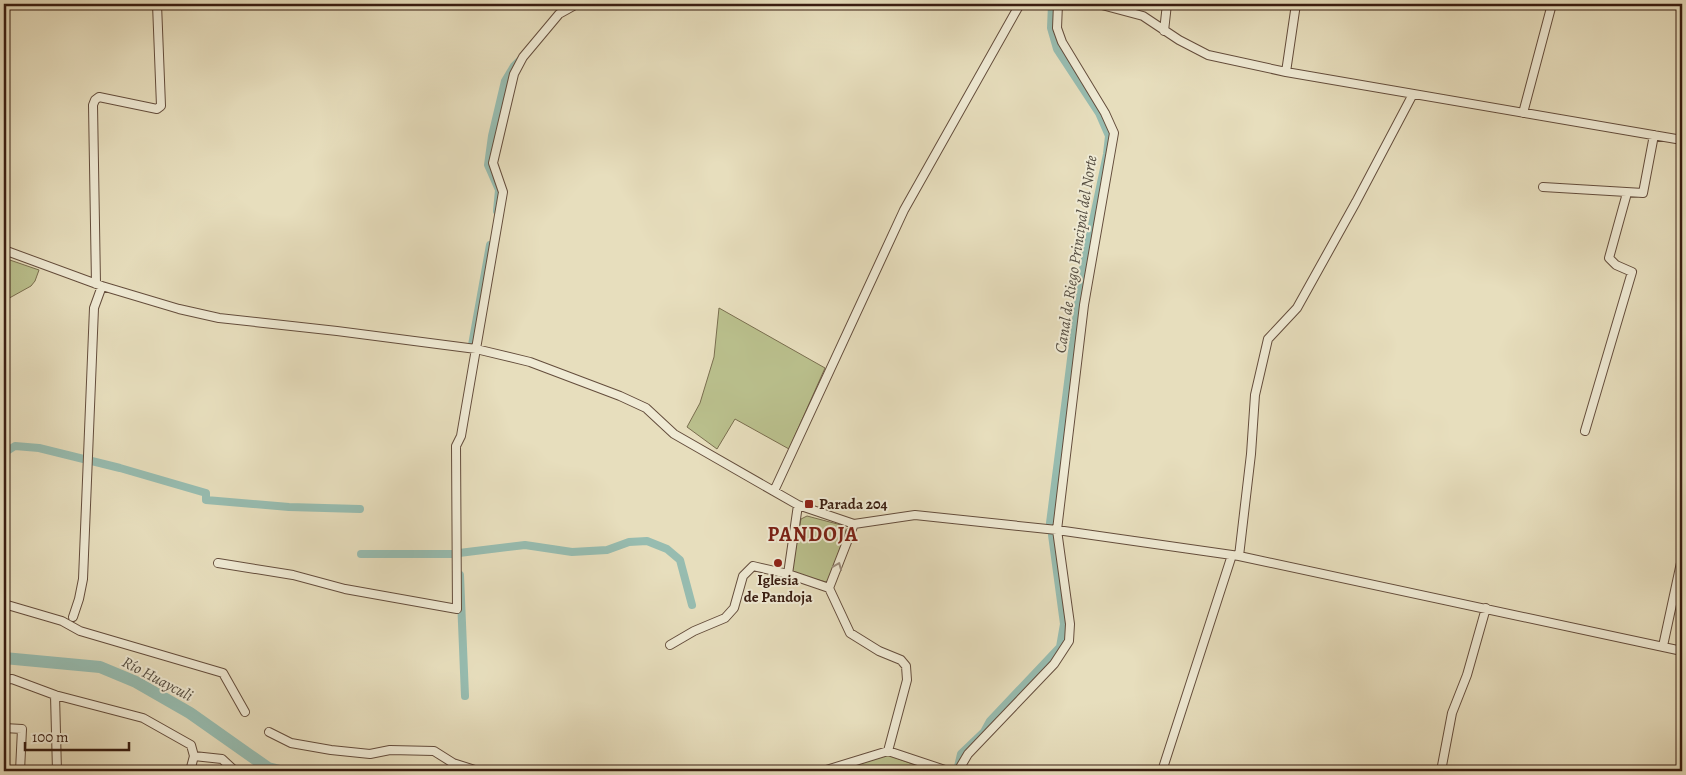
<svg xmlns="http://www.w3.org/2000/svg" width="1686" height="775" viewBox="0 0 1686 775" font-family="Alegreya,serif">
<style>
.green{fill:#bac08d;stroke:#7a6e4f}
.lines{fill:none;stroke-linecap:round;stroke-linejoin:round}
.canal{stroke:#97bcb0;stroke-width:8}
.river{stroke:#97bcb0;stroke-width:12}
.minor-casing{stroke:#644d3c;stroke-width:10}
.minor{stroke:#efead4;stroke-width:8}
.oneway{stroke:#9d8e7c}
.poi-dot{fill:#8f2418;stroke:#efead4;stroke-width:2}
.labels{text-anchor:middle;stroke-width:4;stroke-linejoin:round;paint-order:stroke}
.poi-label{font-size:15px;font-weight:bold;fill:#391d11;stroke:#efead4;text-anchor:start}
.water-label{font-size:16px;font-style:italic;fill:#554d41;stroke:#efead4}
.district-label{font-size:20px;font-weight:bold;letter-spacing:1px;fill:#7a1f14;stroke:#efead4}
</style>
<rect width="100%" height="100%" fill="#e7debd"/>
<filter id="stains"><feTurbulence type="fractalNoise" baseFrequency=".004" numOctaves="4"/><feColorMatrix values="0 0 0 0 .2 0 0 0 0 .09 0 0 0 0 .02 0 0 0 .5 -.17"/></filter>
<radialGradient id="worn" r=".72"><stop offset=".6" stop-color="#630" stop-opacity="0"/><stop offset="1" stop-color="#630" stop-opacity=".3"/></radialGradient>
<!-- green -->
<path class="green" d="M4,258L39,270L35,281L31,286L4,301Z
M719,308L825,368L789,449L735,419L717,449L687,427L700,403L714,357Z
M807,516L845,526L846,530L830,578L826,582L797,574L792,570L801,519Z
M888,755L932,771H850L853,766Z"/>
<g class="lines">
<!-- canal -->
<path class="canal" d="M497,211L499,190L488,165L492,136L505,81L514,66L521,59
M472,345L490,245
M4,453L15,446L39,448L120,468L206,493V500L289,507L360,509
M1050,523L1082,273L1107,154L1109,136L1099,113L1057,49L1051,28L1052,4
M459,553L525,545L572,552L607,550L629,542L647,541L667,549L680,560L692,605
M361,554H452
M460,575L465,696
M957,771L961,754L984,732L990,721L1060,647L1064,624L1052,535"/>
<!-- river -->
<path class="river" d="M4,658L100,667L136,682L190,713L268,768L280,771"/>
<!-- minor casing -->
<g class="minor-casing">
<path id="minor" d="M1098,4L1143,16L1179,40L1208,55L1286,72L1682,140
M1164,31L1167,4
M1286,72L1296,4
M1523,113L1552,4
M1543,187L1643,193L1654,135
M4,250L102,286L179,309L219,318L337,331L476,349L530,362L620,396L646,408L674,434L798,505L854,524L915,515L1057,530L1239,556L1682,651
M96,284L93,105L95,100L99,97L157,109L161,106L157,4
M1585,431L1632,272L1616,265L1609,258L1627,193
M774,491L904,210L1020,4
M798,505L788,574L829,588L854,524
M1239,556L1251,454L1255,395L1268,339L1297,308L1356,202L1413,94
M218,563L293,575L345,589L457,609L456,446L461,436L503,192L493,163L514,74L523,57L559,14L577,4
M829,588L850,633L879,651L901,660L906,666L907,680L888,751
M4,604L62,621L80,631L223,673L245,712
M73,617L79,599L83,579L94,308L102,286
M670,645L694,631L725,618L734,608L743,576L753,566L788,574
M1663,646L1682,558
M4,680L12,679L55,695L143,718L191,745L194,756
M55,695L57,771
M4,728L22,729L20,771
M269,732L291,743L331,750L370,754L390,750L434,751L453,763L478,771
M190,771L194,756L222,759L235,771
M823,771L888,751L948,771
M958,771L968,754L1054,664L1069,641L1070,624L1057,530L1084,305L1114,133L1105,113L1062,42L1057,28L1058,4
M1162,771L1232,555
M1441,771L1452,713L1467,675L1486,608"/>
</g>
<!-- minor -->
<use href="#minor" class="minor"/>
</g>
<!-- one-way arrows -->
<defs><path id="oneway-chevron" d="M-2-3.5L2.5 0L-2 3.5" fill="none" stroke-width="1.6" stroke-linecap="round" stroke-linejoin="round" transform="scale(1.25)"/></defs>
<use class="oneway" href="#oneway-chevron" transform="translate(838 566) rotate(-68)"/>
<!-- markers -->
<g class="poi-dot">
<rect x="804" y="499" width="10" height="10" rx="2.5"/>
<circle cx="778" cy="563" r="5"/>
</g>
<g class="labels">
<!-- poi labels -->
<g class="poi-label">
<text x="819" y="509">Parada 204</text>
<text x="778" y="585" text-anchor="middle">Iglesia<tspan x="778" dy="17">de Pandoja</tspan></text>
</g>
<!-- water labels -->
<g class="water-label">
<text transform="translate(1075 254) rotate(-81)" y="6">Canal de Riego Principal del Norte</text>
<text transform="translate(158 678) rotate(28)" y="6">Río Huayculi</text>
</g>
<!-- district labels -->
<g class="district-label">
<text x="813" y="541">PANDOJA</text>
</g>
</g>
<!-- margin -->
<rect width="1686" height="775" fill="none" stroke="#e7debd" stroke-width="20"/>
<rect x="5" y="5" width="1676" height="765" fill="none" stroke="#391d11" stroke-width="2.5"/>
<rect x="10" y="10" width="1666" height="755" fill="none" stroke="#391d11"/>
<!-- scale -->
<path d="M25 742v8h104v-8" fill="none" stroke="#391d11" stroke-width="2.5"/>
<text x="32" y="742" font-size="15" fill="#391d11" stroke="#efead4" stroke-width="4" paint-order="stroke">100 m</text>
<rect width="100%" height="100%" filter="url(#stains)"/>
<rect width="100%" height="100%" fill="url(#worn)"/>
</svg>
